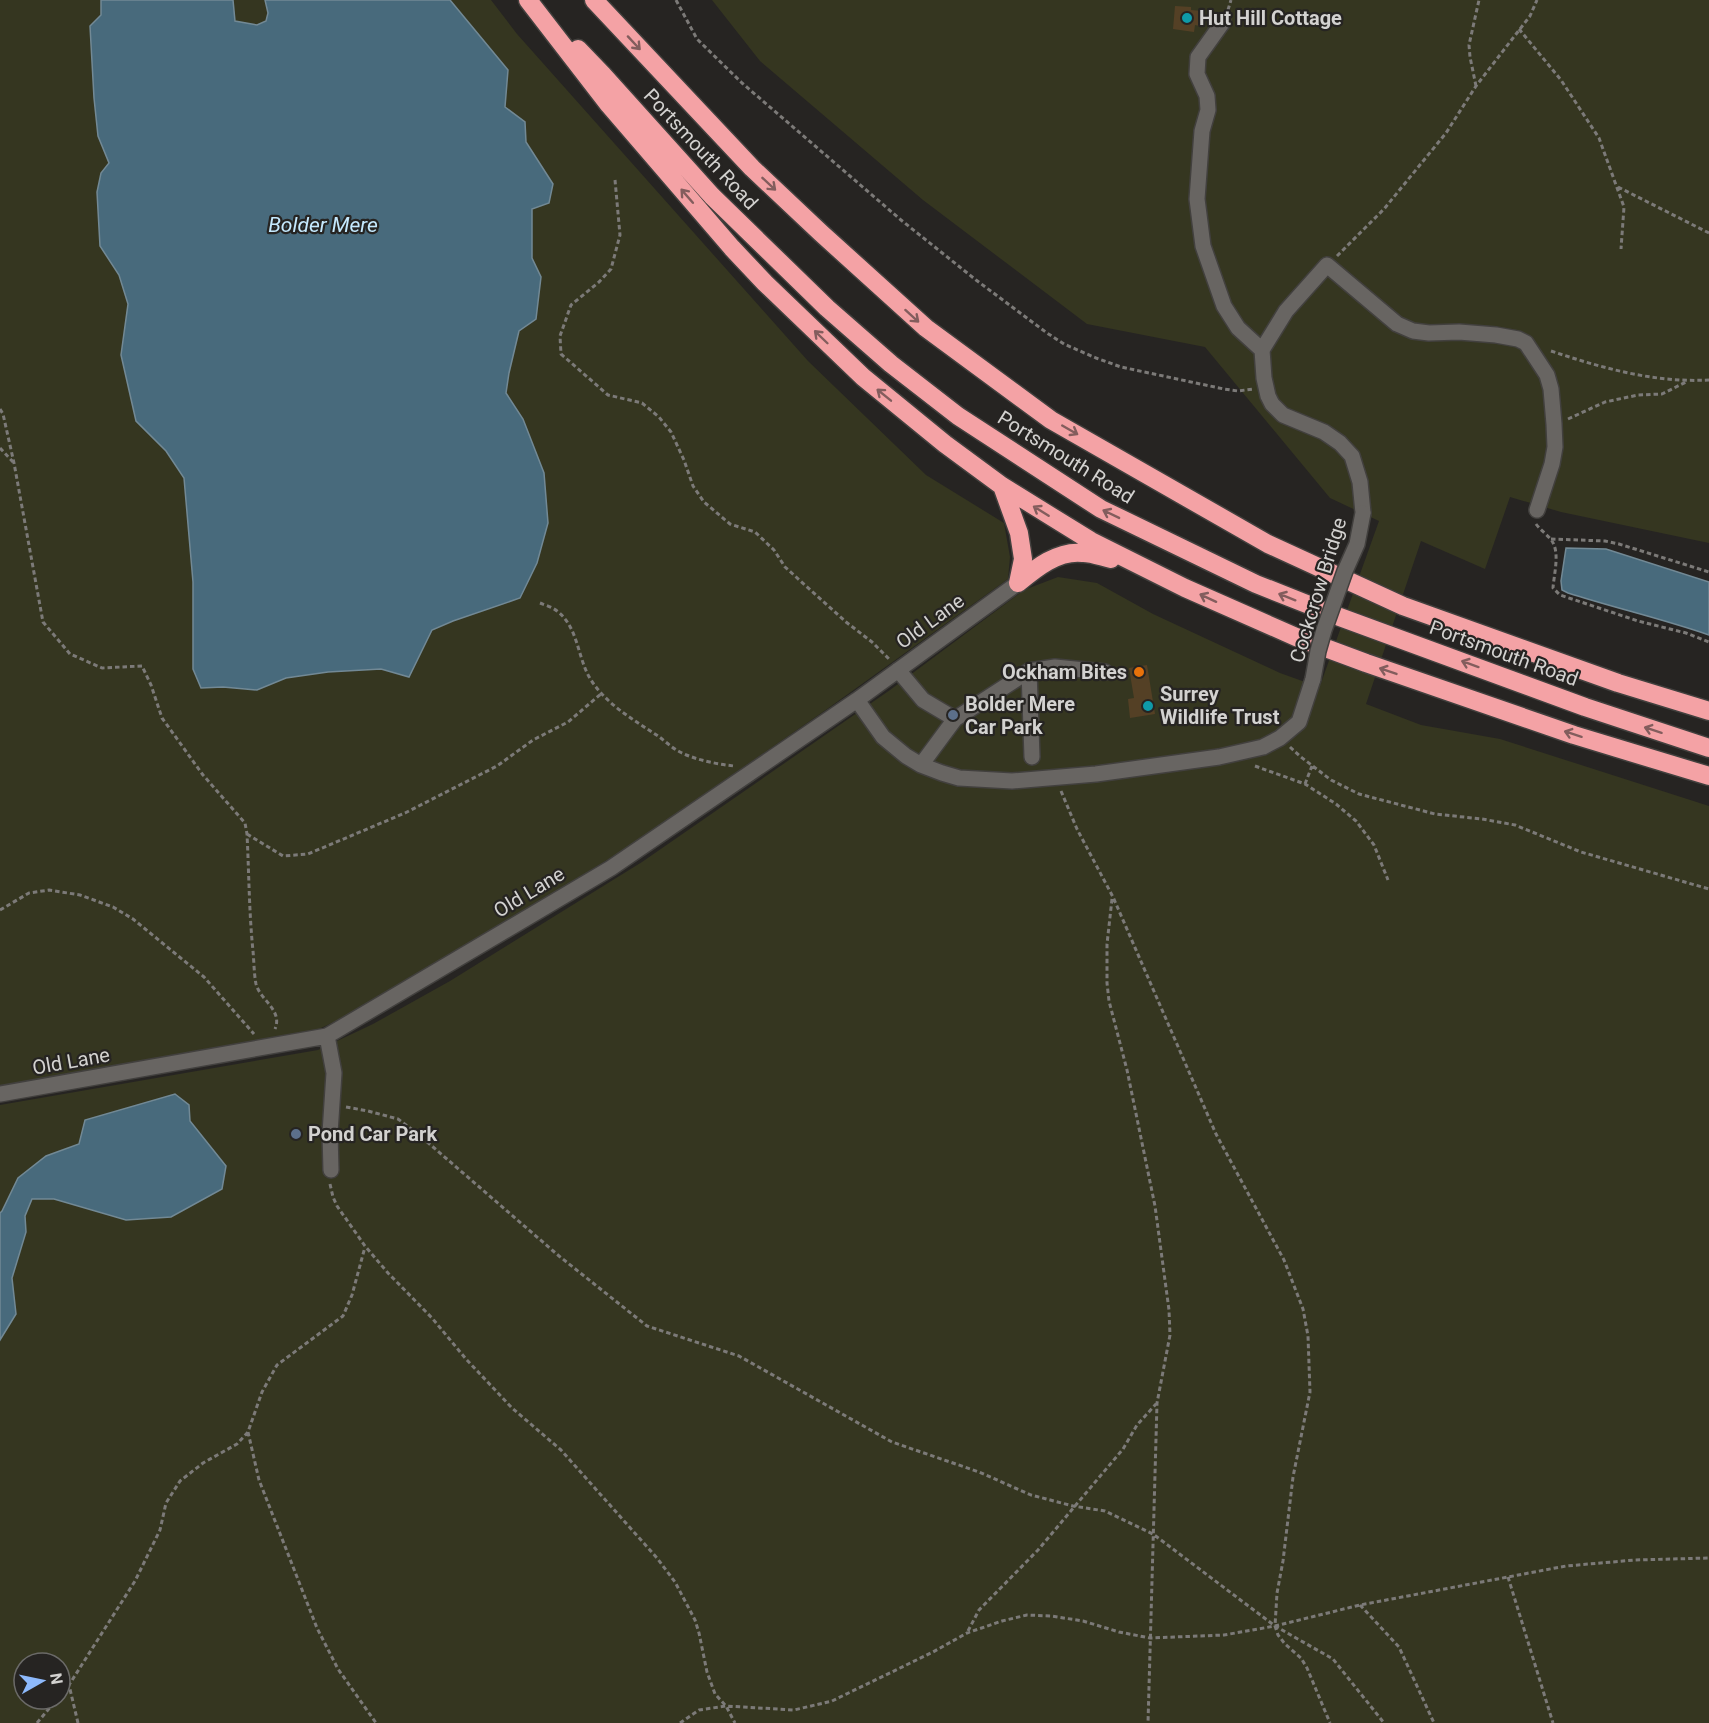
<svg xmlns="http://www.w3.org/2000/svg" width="1709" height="1723" viewBox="0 0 1709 1723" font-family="Roboto,sans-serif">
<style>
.green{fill:#353620;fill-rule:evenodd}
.water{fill:#486a7c;stroke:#728995;stroke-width:1.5}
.building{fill:#544025}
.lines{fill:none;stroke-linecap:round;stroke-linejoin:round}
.minor-casing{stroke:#42403e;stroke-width:18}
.highway-casing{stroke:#42403e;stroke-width:21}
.path{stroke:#7c7a78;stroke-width:3;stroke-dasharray:4.5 3;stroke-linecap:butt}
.minor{stroke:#686562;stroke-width:15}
.highway{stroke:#f4a2a5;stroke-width:18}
.minor-bridge-casing{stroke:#42403e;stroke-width:18;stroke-linecap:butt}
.minor-bridge{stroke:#686562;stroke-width:15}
.oneway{stroke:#835d5d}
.culture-dot{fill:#0f9aa8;stroke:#262422;stroke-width:2}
.food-dot{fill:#e8710a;stroke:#262422;stroke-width:2}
.service-dot{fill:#5c6f8a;stroke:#262422;stroke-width:2}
.labels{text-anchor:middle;stroke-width:4.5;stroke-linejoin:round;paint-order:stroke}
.poi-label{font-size:20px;font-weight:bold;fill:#d3d2d0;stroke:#262422;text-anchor:start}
.street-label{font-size:20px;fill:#d3d2d0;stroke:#262422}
.water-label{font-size:21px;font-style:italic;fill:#c5e9fe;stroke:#262422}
</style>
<rect width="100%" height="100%" fill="#262422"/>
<!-- green -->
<path class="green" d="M0,0H491L517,34L808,361L926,475L1004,523L1010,557L1008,579L830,707L628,847L531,907L349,1015L306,1035L0,1086Z
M712,0H1709V543L1561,512L1510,497L1485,569L1421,541L1366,704L1421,725L1500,739L1709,806V1723H0V1105L318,1050L373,1024L450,981L642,862L890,690L1024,590L1058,577L1097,583L1153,614L1280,673L1319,687L1321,683L1379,521L1330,498L1205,347L1087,324L923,200L760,61ZM24,1663H60V1699H24Z"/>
<!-- water -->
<path class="water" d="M101,0H233L235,21L257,25L266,21L268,13L265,0H450L508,70L505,107L525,122L526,142L553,184L549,203L532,209V258L541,277L536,319L519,331L509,373L506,393L523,419L544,473L548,523L537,563L520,598L453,621L432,630L409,677L381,669L328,672L286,678L257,690L223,687L201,688L193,669V582L184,478L166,451L136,421L121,355L128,304L119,275L100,246L97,192L101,173L109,163L98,136L94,98L90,26L101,15Z
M1566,548L1606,549L1709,582V635C1663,619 1615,608 1568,593L1562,590L1561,581Z
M175,1094L189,1105L190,1121L226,1166L222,1189L171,1217L126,1220L54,1199H32L25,1216L26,1232L12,1278L16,1314L0,1340V1213L2,1211L18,1178L46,1156L79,1144L85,1120Z"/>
<!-- building -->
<path class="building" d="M1175,6L1191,7V10L1202,11L1200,26L1195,25L1194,32L1173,29Z
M1147,665L1155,714L1130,718L1128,699L1134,698L1129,668Z"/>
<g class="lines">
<!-- minor casing -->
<g class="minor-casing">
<path id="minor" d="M1223,22L1198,57L1197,74L1207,96L1208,110L1202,131L1197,199L1203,246L1224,306L1238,328L1262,350
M1363,513L1360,482L1352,456L1340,443L1324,432L1283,415L1272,404L1268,396L1264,378L1262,350L1286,311L1327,265L1397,324L1413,331L1429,333L1459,332L1496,335L1518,339L1526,343L1547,375L1551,389L1554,424L1555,447L1552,464L1537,510
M898,670L923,700L955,719
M1029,671L1032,757
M857,700L883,737L906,756L921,765L942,773L959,778L1012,781L1096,774L1219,757L1263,747L1280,738L1299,722L1313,679
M921,765L955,719L1029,671L1055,667L1105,672
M327,1036L334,1073L330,1133L331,1170
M0,1094L327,1036L611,868L857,700L1018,583"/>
</g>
<!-- highway casing -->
<g class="highway-casing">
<path id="highway" d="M528,0L609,105L732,248L765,283L863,377L945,444L1002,486L1091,541L1185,588L1296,637L1366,663L1574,735L1709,776
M594,0L752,168L821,233L926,328L1051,420L1268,544L1403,606L1618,683L1709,711
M578,49L603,75L712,196L827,308L891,364L958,416L1101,509L1256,584L1337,616L1585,707L1709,748
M1002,486L1019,533L1023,559L1018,583
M1018,583C1036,568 1058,550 1083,553C1092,553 1102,557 1111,559"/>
</g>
<!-- path -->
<path class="path" d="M676,0L697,39L742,83L901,220L976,280L1047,333L1064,344L1096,358L1121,367L1224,389L1238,391L1253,389
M1228,10L1231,0
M1519,29L1561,80L1599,138L1624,207L1621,249
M1476,86L1470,57L1469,45L1479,0
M615,180L620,235L611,269L599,282L571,305L560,336L561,354L608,395L642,403L659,417L671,432L684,460L693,486L704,502L730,524L755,532L774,550L785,567L846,622L872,642L890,660
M1618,187L1709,233
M1337,256L1384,209L1446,133L1476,86L1530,16L1537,0
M1551,351C1602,368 1654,383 1709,380
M0,409L3,414L14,463L43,622L70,654L102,668L142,666L151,685L162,718L203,775L245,823L247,834C249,873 249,912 253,951C254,962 254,974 256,984C260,1000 283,1010 275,1029
M1568,419L1605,402L1638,395L1662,394L1686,382
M0,448L13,462
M1536,524C1541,531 1548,535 1552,541C1560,553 1554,574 1553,588L1560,595L1638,621L1686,633L1709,642
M1551,539L1605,541L1619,544L1709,572
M540,603C545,605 552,607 557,611C579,628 577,658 591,680C607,705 634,720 658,736C665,741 672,748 680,752C696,760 716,764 734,766
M1290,747L1301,757L1331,780L1359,794L1435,814L1482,819L1515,825L1581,852L1709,889
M1255,766L1305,784L1336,804L1356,821L1374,845L1388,880
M1305,784L1312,766
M1061,791L1077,829L1113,897L1216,1134L1284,1260L1303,1309L1308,1336L1310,1392L1293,1477L1283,1561L1277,1593L1275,1626L1278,1635L1285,1644L1301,1658L1307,1668L1330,1723
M247,834L283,856L308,854L405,813L497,766L533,740L568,722L602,693
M1112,899L1107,944V983L1109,1001L1127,1070L1155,1206L1169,1310L1170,1335L1157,1403L1148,1723
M0,910L29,893L49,890L80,895L113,907L133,919L204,977L254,1034
M346,1107L368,1111L398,1119L418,1134L559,1256L647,1326L739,1356L892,1442L979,1472L1031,1495L1073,1506L1105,1511L1153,1534L1275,1626L1333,1659L1384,1723
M330,1184L333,1197L337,1206L365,1246L388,1273L432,1318L466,1359L512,1408L561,1450L657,1558L675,1582L695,1620L699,1633L707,1672L715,1694L726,1706L735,1723
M248,1432L259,1480L317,1628L338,1669L376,1723
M1508,1577L1553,1723
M1360,1605L1399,1647L1434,1723
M968,1631L979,1610L1038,1550L1123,1449L1137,1425L1156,1404
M60,1695L69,1685
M37,1723L57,1699
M78,1723L69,1685L135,1581L160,1530L166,1503L180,1481L203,1463L237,1444L248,1432L262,1392L277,1365L343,1316L352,1295L365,1247
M680,1723L699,1710L726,1706L794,1710L832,1701L933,1652L967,1633L1002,1621L1027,1615L1051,1616L1083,1621L1119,1632L1150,1638L1224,1635L1275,1626L1360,1605L1566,1566L1635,1560L1709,1558"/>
<!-- minor -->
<use href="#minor" class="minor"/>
<!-- highway -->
<use href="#highway" class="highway"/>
<!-- minor-bridge casing -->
<g class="minor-bridge-casing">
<path id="minor-bridge" d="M1313,679L1318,651L1324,630L1345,571L1357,544L1363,513"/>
</g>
<!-- minor-bridge -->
<use href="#minor-bridge" class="minor-bridge"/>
</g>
<!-- one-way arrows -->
<defs><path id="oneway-shaft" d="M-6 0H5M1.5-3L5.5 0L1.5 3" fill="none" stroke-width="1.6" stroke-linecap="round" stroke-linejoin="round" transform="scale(1.5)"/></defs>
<g class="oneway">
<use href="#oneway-shaft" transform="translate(634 43) rotate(47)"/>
<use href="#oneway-shaft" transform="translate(769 184) rotate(43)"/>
<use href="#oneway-shaft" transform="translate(687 196) rotate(-131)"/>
<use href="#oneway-shaft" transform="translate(912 316) rotate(42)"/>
<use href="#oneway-shaft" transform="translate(821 337) rotate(-136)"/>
<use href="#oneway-shaft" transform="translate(884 395) rotate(-141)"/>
<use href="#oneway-shaft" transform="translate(1070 430) rotate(30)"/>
<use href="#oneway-shaft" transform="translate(1041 511) rotate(-148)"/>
<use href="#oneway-shaft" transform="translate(1111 514) rotate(-154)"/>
<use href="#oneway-shaft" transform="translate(1287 597) rotate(-158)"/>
<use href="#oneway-shaft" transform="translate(1208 598) rotate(-155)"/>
<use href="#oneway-shaft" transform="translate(1470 664) rotate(-160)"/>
<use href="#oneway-shaft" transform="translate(1388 671) rotate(-161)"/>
<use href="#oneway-shaft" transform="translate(1653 730) rotate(-162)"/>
<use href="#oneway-shaft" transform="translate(1573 734) rotate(-162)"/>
</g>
<!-- markers -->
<g class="culture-dot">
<circle cx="1187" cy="18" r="6"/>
<circle cx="1148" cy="706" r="6"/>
</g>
<circle class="food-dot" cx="1139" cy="672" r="6"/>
<g class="service-dot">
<circle cx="953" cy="715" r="6"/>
<circle cx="296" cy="1134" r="6"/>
</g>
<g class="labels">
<!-- poi labels -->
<g class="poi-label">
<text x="1199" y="25">Hut Hill Cottage</text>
<text x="1127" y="679" text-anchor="end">Ockham Bites</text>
<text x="1160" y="701">Surrey<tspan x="1160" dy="23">Wildlife Trust</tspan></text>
<text x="965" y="711">Bolder Mere<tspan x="965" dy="23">Car Park</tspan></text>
<text x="308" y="1141">Pond Car Park</text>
</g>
<!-- street labels -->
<g class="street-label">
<text transform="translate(701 149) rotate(47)" y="7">Portsmouth Road</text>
<text transform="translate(1066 457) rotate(32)" y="7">Portsmouth Road</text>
<text transform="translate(1318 590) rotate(-73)" y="7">Cockcrow Bridge</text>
<text transform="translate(930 621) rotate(-36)" y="7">Old Lane</text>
<text transform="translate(1504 653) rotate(20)" y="7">Portsmouth Road</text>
<text transform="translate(529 892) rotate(-31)" y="7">Old Lane</text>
<text transform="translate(71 1061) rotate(-10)" y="7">Old Lane</text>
</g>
<!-- water labels -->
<g class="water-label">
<text x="323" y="232">Bolder Mere</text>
</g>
</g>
<!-- north arrow -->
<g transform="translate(42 1681) rotate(81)"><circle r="28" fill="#262422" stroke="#6b6a68" stroke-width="1.5"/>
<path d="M0-4.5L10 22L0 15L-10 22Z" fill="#8db9fc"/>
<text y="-9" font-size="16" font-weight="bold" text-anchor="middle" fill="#d3d2d0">N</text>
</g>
</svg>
